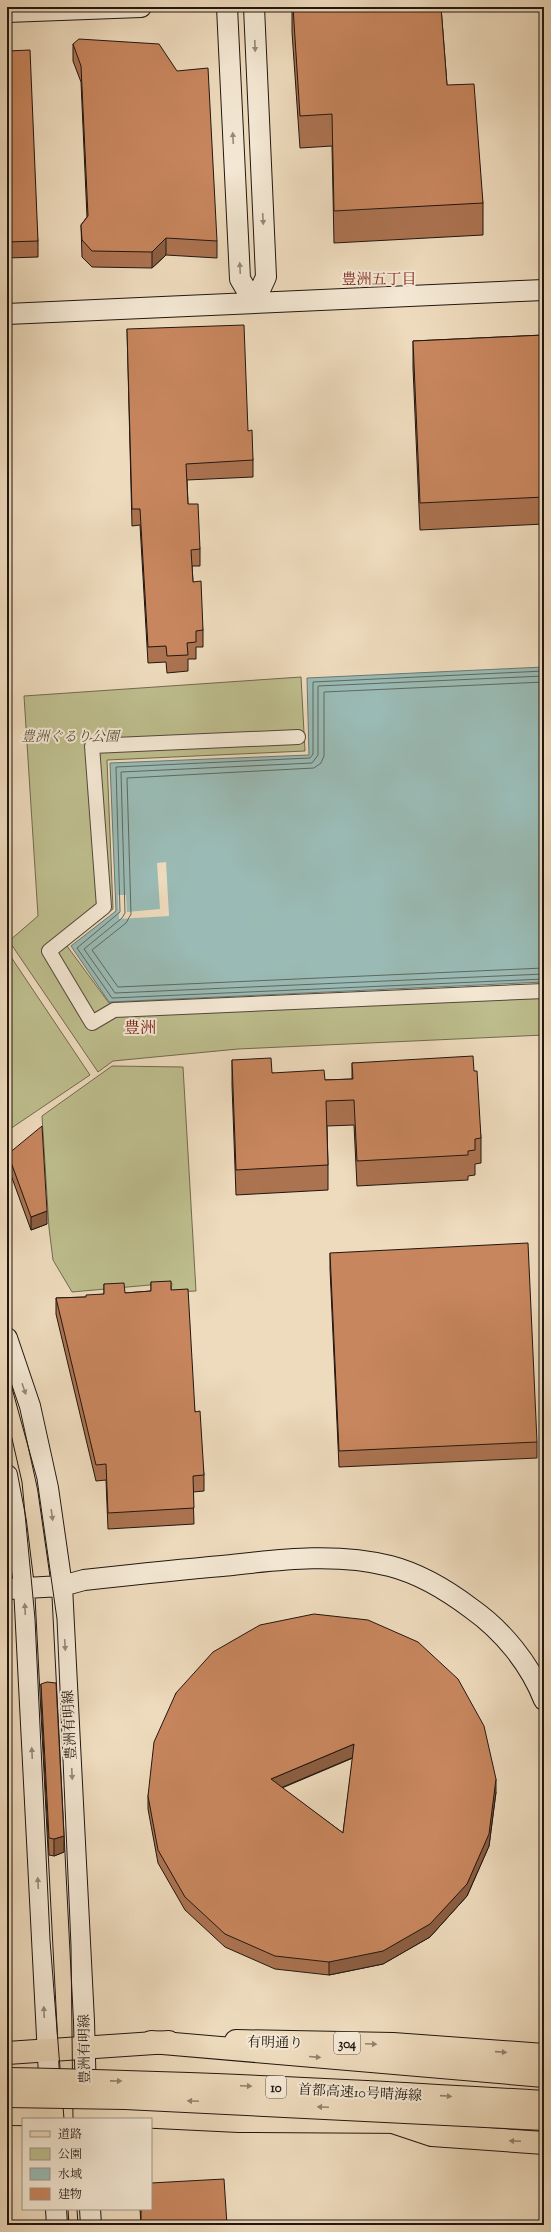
<svg xmlns="http://www.w3.org/2000/svg" width="551" height="2232" viewBox="0 0 551 2232" font-family="'Sorts Mill Goudy','Noto Serif JP',serif">
<style>
.green{fill:#bebe8e;stroke:#706a4f}
.water{fill:#9abbb5;stroke:#6a7973}
.pier{fill:#eedbbd}
.lines{fill:none;stroke-linecap:round;stroke-linejoin:round}
.shore{stroke:#5e6862;stroke-width:1}
.street-casing{stroke:#54473b;stroke-width:16}
.secondary-casing{stroke:#211610;stroke-width:22}
.primary-casing{stroke:#211610;stroke-width:24}
.highway-casing{stroke:#211610;stroke-width:24}
.street{stroke:#f4e8d4;stroke-width:14}
.secondary{stroke:#f4e8d4;stroke-width:20}
.primary{stroke:#eedbbd;stroke-width:22}
.highway{stroke:#eedbbd;stroke-width:22}
.tram{stroke:#211610;stroke-width:1}
.highway-bridge-casing{stroke:#211610;stroke-width:24;stroke-linecap:butt}
.highway-bridge{stroke:#eedbbd;stroke-width:22}
.wall{fill:#ac7351;stroke:#211610;fill-rule:evenodd}
.shaded-wall{fill:#8c5e42;stroke:#211610}
.building{fill:#c8865e;stroke:#211610;fill-rule:evenodd}
.oneway{fill:#958a7c}
.oneway2{fill:#92826f}
.labels{text-anchor:middle;stroke-width:4;stroke-linejoin:round;paint-order:stroke}
.shield{fill:#f4e8d4;stroke:#60554b;stroke-width:1}
.shield-label{font-size:13px;font-weight:bold;fill:#211610}
.park-label{font-size:14px;font-style:italic;fill:#58513c;stroke:#f4e8d4}
.street-label{font-size:14px;fill:#211610;stroke:#f4e8d4}
.neighbourhood-label{font-size:15px;fill:#7a1f14;stroke:#f4e8d4}
.quarter-label{font-size:16px;fill:#7a1f14;stroke:#f4e8d4}
</style>
<rect width="100%" height="100%" fill="#eedbbd"/>
<filter id="stains"><feTurbulence type="fractalNoise" baseFrequency=".005" numOctaves="4"/><feColorMatrix values="0 0 0 0 .2 0 0 0 0 .09 0 0 0 0 .02 0 0 0 .5 -.17"/></filter>
<radialGradient id="worn" r=".72"><stop offset=".6" stop-color="#630" stop-opacity="0"/><stop offset="1" stop-color="#630" stop-opacity=".3"/></radialGradient>
<!-- green -->
<path class="green" d="M301,677L305,751L107,760L113,909L67,946L109,1003L544,984V1035L238,1049L113,1061L98,1072L9,941L38,916L24,696Z
M7,951L90,1075L7,1131Z
M112,1066L183,1067L196,1291L171,1292L172,1283L72,1292L53,1260L49,1228L42,1116Z
M7,2148H8L11,2225H7Z"/>
<!-- water -->
<path class="water" d="M544,667V982L109,1002L71,946L116,911L110,763L309,755L307,678Z"/>
<!-- pier -->
<path class="pier" d="M166,862L169,916L119,919L118,895H126L127,912L160,909L157,863Z"/>
<g class="lines">
<!-- shore -->
<path class="shore" d="M544,671L313,682V754L310,758L116,767L120,912L77,948L112,998L544,979
M544,676L318,686V755L312,763L121,772L125,913L122,918L84,949L115,993L544,974
M544,682L324,692V756L321,763L314,768L127,778L131,914L126,923L92,950L118,987L544,968"/>
<!-- street casing -->
<g class="street-casing">
<path id="street" d="M298,737L92,746L104,907L49,951L92,1023L114,1010L544,991"/>
</g>
<!-- secondary casing -->
<g class="secondary-casing">
<path id="secondary" d="M227,7L240,279L254,303
M254,7L266,277L254,303
M7,12L141,7
M7,314L544,290
M7,1338L30,1406L48,1488L62,1586L84,2021L86,2097
M7,1475L16,1522L24,1587L50,2095
M7,1589L62,1586L84,1580C130,1575 176,1570 222,1566C277,1560 335,1552 390,1566C421,1574 447,1590 472,1609C503,1631 530,1664 544,1700
M56,2209L57,2225
M90,2209L91,2225"/>
</g>
<!-- primary casing -->
<g class="primary-casing">
<path id="primary" d="M236,2041L393,2044L544,2055
M7,2053L169,2042
M7,2114L116,2115L239,2121L411,2122"/>
</g>
<!-- highway casing -->
<g class="highway-casing">
<path id="highway" d="M151,2042L544,2076
M393,2122L432,2135L544,2143"/>
</g>
<!-- street -->
<use href="#street" class="street"/>
<!-- secondary -->
<use href="#secondary" class="secondary"/>
<!-- primary -->
<use href="#primary" class="primary"/>
<!-- highway -->
<use href="#highway" class="highway"/>
<!-- tram -->
<path class="tram" d="M7,1370L37,1479L57,1619L71,1946L73,2119
M7,1417L22,1482L35,1619L50,1940L64,2119
M68,2209L69,2225
M77,2209L78,2225"/>
<!-- highway-bridge casing -->
<g class="highway-bridge-casing">
<path id="highway-bridge" d="M7,2079C186,2082 365,2091 544,2102
M7,2096L125,2098L544,2119"/>
</g>
<!-- highway-bridge -->
<use href="#highway-bridge" class="highway-bridge"/>
</g>
<!-- wall -->
<path class="wall" d="M292,7H441L447,85L483,203V235L334,243L332,146L300,148L292,32Z
M73,44L217,241V258L166,255L152,268L92,267L82,257L81,225L87,217L81,82L73,61Z
M7,51L38,241V257L7,258Z
M127,329L248,431L253,460V477L187,480L188,504L200,549V566H192L193,582L203,630V647H196V659H188V671L167,673L166,662L148,663L140,525L132,526Z
M544,335V524L420,530L413,368V341Z
M7,543L11,628V660H7Z
M232,1060L272,1073L325,1080L352,1079V1063L474,1071L481,1138V1163L475,1164V1175L468,1176V1180L357,1186L354,1125L327,1126L328,1165V1190L236,1195L232,1085Z
M8,1154L47,1224L31,1230L8,1167Z
M330,1253L537,1442V1458L339,1467L330,1269Z
M151,1282L171,1290L195,1412L204,1475V1491L193,1492L194,1524L108,1529L106,1480L96,1481L56,1314V1298L86,1297L104,1294V1284L125,1293L151,1291Z
M41,1684L64,1852L54,1856L49,1855L41,1700Z
M176,1693L496,1792L489,1846L467,1896L430,1937L383,1964L329,1975L275,1969L225,1947L185,1910L158,1863L148,1809V1796ZM353,1758L343,1833L282,1788Z
M140,2209H151L227,2225H141Z"/>
<!-- shaded-wall -->
<path class="shaded-wall" d="M166,238V255L152,268V252Z
M47,1211V1224L31,1230V1217Z
M354,1744V1757L271,1792V1779Z
M496,1779V1792L489,1846L467,1896L430,1937L383,1964L329,1975V1962Z
M64,1836V1852L54,1856V1839Z"/>
<!-- building -->
<path class="building" d="M293,7H441L447,85L474,84L483,203L334,211L332,114L300,116Z
M79,39L159,44L177,71L208,68L217,241L166,238L152,252L92,251L82,240L81,225L88,216L81,66L73,44Z
M30,50L38,241L7,242V51Z
M244,325L248,431L252,430L253,460L186,464L188,504H198L200,549L191,550L193,582L201,581L203,630L196,631V642L187,643L188,655L167,656L166,646L148,647L140,509H132L127,329Z
M544,335V497L420,503L413,341Z
M7,543L11,628H7Z
M473,1056L474,1071H477L481,1138L475,1139V1150L468,1151V1155L357,1161L354,1100L326,1101L328,1165L236,1170L232,1060L271,1058L272,1073L324,1070L325,1080L353,1079L352,1063Z
M42,1126L47,1211L31,1217L8,1154Z
M528,1243L537,1442L339,1451L330,1253Z
M171,1281V1290L188,1289L195,1412L200,1411L204,1475L193,1476L194,1508L108,1513L106,1464L96,1465L56,1298L86,1297V1295L104,1294V1284L124,1283L125,1293L151,1291V1282Z
M314,1614L368,1620L418,1642L458,1679L484,1726L496,1779L489,1834L467,1884L430,1924L383,1951L329,1962L275,1956L225,1934L185,1897L158,1850L148,1796L154,1742L176,1693L213,1652L260,1625ZM354,1744L343,1833L271,1779Z
M47,1682L56,1683L64,1836L54,1839L49,1838L41,1684Z
M224,2179L227,2225H141V2209H151V2183Z"/>
<!-- one-way arrows -->
<defs><path id="oneway-solid" d="M-6-.8H1V-3.2L6.5 0L1 3.2V.8H-6Z"/></defs>
<g class="oneway">
<use href="#oneway-solid" transform="translate(255 46) rotate(88)"/>
<use href="#oneway-solid" transform="translate(233 138) rotate(-93)"/>
<use href="#oneway-solid" transform="translate(263 219) rotate(87)"/>
<use href="#oneway-solid" transform="translate(240 268) rotate(-93)"/>
<use href="#oneway-solid" transform="translate(24 1389) rotate(71)"/>
<use href="#oneway-solid" transform="translate(52 1515) rotate(82)"/>
<use href="#oneway-solid" transform="translate(25 1609) rotate(-93)"/>
<use href="#oneway-solid" transform="translate(65 1645) rotate(87)"/>
<use href="#oneway-solid" transform="translate(32 1753) rotate(-93)"/>
<use href="#oneway-solid" transform="translate(72 1774) rotate(87)"/>
<use href="#oneway-solid" transform="translate(38 1883) rotate(-93)"/>
<use href="#oneway-solid" transform="translate(44 2012) rotate(-93)"/>
</g>
<g class="oneway2">
<use href="#oneway-solid" transform="translate(371 2044) rotate(2)"/>
<use href="#oneway-solid" transform="translate(501 2052) rotate(4)"/>
<use href="#oneway-solid" transform="translate(315 2057) rotate(5)"/>
<use href="#oneway-solid" transform="translate(116 2081) rotate(1)"/>
<use href="#oneway-solid" transform="translate(246 2086) rotate(3)"/>
<use href="#oneway-solid" transform="translate(446 2096) rotate(4)"/>
<use href="#oneway-solid" transform="translate(193 2101) rotate(-177)"/>
<use href="#oneway-solid" transform="translate(323 2107) rotate(-177)"/>
<use href="#oneway-solid" transform="translate(515 2141) rotate(-177)"/>
</g>
<g class="labels">
<!-- shield labels -->
<g class="shield">
<rect x="334" y="2032" width="26" height="22" rx="3"/>
<rect x="266" y="2076" width="20" height="22" rx="3"/>
</g>
<g class="shield-label">
<text x="347" y="2048">304</text>
<text x="276" y="2092">10</text>
</g>
<!-- park labels -->
<g class="park-label">
<text x="70" y="741">豊洲ぐるり公園</text>
</g>
<!-- street labels -->
<g class="street-label">
<text transform="translate(69 1725) rotate(-93)" y="5">豊洲有明線</text>
<text transform="translate(275 2042) rotate(1)" y="5">有明通り</text>
<text transform="translate(84 2049) rotate(-91)" y="5">豊洲有明線</text>
<text transform="translate(360 2092) rotate(3)" y="5">首都高速10号晴海線</text>
</g>
<!-- neighbourhood labels -->
<g class="neighbourhood-label">
<text x="379" y="284">豊洲五丁目</text>
</g>
<!-- quarter labels -->
<g class="quarter-label">
<text x="140" y="1033">豊洲</text>
</g>
</g>
<!-- margin -->
<rect width="551" height="2232" fill="none" stroke="#eedbbd" stroke-width="24"/>
<rect x="8" y="8" width="535" height="2216" fill="none" stroke="#211610" stroke-width="2"/>
<rect x="12" y="12" width="527" height="2208" fill="none" stroke="#211610"/>
<!-- legend -->
<rect x="22" y="2118" width="130" height="92" fill="#f4e8d4" stroke="#a09486"/>
<rect x="30" y="2131" width="20" height="6" fill="#eedbbd" stroke="#a09486"/>
<text x="58" y="2138" font-size="12" fill="#211610">道路</text>
<rect x="30" y="2148" width="20" height="12" fill="#bebe8e" stroke="#a09486"/>
<text x="58" y="2158" font-size="12" fill="#211610">公園</text>
<rect x="30" y="2168" width="20" height="12" fill="#9abbb5" stroke="#a09486"/>
<text x="58" y="2178" font-size="12" fill="#211610">水域</text>
<rect x="30" y="2188" width="20" height="12" fill="#c8865e" stroke="#a09486"/>
<text x="58" y="2198" font-size="12" fill="#211610">建物</text>
<rect width="100%" height="100%" filter="url(#stains)"/>
<rect width="100%" height="100%" fill="url(#worn)"/>
</svg>
